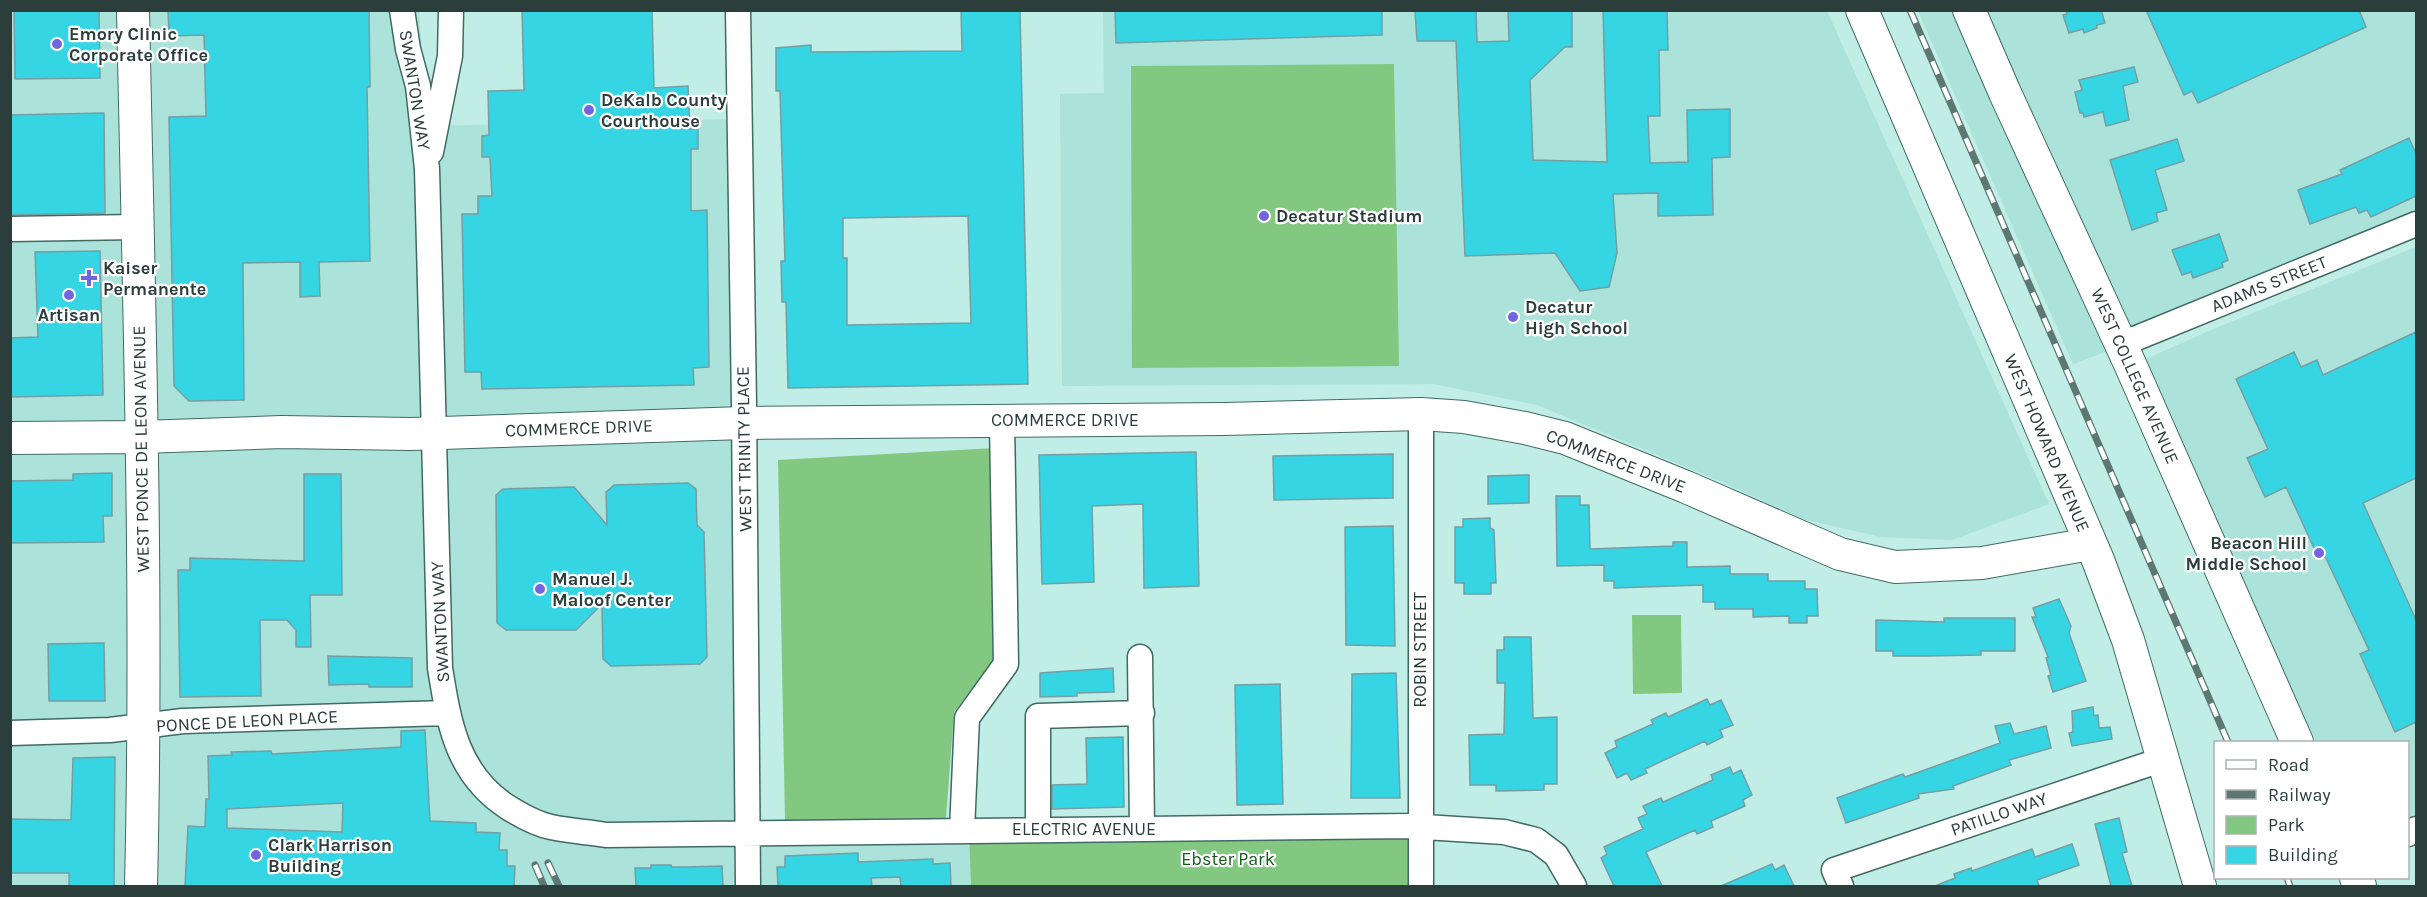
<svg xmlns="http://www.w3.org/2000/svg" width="2427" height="897" viewBox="0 0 2427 897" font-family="Karla,sans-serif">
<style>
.built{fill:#abe2d9}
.green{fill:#82c881}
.building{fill:#36d5e4;stroke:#749fa4;stroke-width:1.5;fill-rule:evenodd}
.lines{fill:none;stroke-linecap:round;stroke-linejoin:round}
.minor-casing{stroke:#416a64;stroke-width:27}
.major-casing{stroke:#416a64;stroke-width:34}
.minor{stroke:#fff;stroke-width:24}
.major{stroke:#fff;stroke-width:32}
.rail-casing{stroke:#5d7773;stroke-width:7}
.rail{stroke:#fff;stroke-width:4.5;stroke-dasharray:14;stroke-linecap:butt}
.poi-dot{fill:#7365df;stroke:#fff;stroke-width:2}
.labels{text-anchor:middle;stroke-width:4.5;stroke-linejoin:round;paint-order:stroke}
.poi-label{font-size:18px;font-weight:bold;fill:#2c3e3b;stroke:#fff;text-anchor:start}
.street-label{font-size:18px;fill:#2c3e3b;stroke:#fff}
.park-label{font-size:18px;fill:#115d18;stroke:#fff}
</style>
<rect width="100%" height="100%" fill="#c0ede6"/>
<!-- built -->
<path class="built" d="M10,11H419L428,126L736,119L755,835L969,833L971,886H11Z
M1103,11H1827L2049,504L1952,540L1881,537L1802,519L1722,482L1537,405L1434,384L1062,386L1060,94L1104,93Z
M1918,11H2416V235L2073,364Z
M2416,247V813L2408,818V742H2307L2137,363L2211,330Z"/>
<!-- green -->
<path class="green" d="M1394,64L1399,366L1132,368L1131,66Z
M995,448L993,660L954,712L946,818L785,820L778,460Z
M1632,615H1681L1682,693L1633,694Z
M1415,831L1416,886H971L969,833Z"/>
<!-- building -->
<path class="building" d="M14,10H99L100,78L15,79Z
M168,10H369L370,87H367L370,261L319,262L320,296L300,297V262L243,263L244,400L189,401L174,386L169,117L206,116L204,35L169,36Z
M522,10H652L654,88L688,86L690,129H698V149H691V211L707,210L709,367L693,368L694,385L482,389L481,372H465L462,214H478V196H492L490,157H482V136L489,135L488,91L524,90Z
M961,10H1020L1028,384L788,388L786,302H782L781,261H785L780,91H776V48L811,45V52L962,51ZM968,216L971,323L847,325V258H843V218Z
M1115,10H1382V35L1116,43Z
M1415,10H1476L1477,42L1509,41L1508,10H1572V47H1565L1530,80L1533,160L1607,162L1603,10H1667L1668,50H1659L1660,116H1648L1650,163L1688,162L1687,110L1730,109V157L1712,158L1713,215L1658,216V193L1613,194L1617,253L1609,287L1580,291L1555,253L1465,256L1456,41H1417Z
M2066,10H2101L2105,23L2097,25V28L2084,33L2083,29L2069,33L2063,15L2067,14Z
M2146,10H2359L2366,27L2198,103L2192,91L2184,95Z
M2134,67L2138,82L2123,86L2129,120L2106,126L2103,112L2084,117L2083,113H2080L2075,92L2082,90L2079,80Z
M104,113L105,213L10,215V115Z
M2409,138L2416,154V196L2371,217L2367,210L2359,213L2356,207L2310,224L2298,190L2342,174L2340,170Z
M2177,139L2184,161L2155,170L2167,210L2156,213L2158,221L2132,230L2110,160Z
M2219,234L2228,260L2222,263L2223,267L2193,278L2191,272L2182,275L2172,250Z
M100,251L103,395L10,397V338L38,337L35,252Z
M2416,332V478L2363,503L2416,620V722L2395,732L2360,654L2369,650L2325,556L2319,559L2286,487L2265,497L2247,458L2268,449L2236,379L2294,352L2301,367L2317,360L2323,375Z
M1196,452L1199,586L1144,588L1143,504L1092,506L1094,582L1042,584L1039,455Z
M1393,454V498L1274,500L1273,456Z
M112,473V516H103L104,542L10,543V481L73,480V474Z
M304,474H341L342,595H310L311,647H296V630L287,620H260L261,696L180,697L178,570H190V558L304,561Z
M1529,475V503L1488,504V476Z
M688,483L696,489L697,525L704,532L707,657L700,664L611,666L603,659L602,604L576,630H506L497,623L496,495L503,489L574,487L607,525L606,492L614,485Z
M1556,496H1580V505H1589L1590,549L1673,546V542H1687V567L1730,566V574H1768V581H1805V589H1817L1818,616H1807V623H1789V616L1753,617V609H1715V602H1703V585L1614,588V581H1604V565L1557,566Z
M1490,518V528L1494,530L1496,583H1491V594H1464V583H1455V527H1463V519Z
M1393,526L1395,646L1346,645L1345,527Z
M2059,599L2071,626L2069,633L2086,681L2053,692L2048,676L2051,675L2046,658L2048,657L2032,617H2036L2033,608Z
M1944,618H2015V651H1981V655L1928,656H1893V651H1876V620L1944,622Z
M1504,637H1531L1533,718L1557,717V784H1544V790L1496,791V785H1470L1469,735L1504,734L1505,683H1497V650H1504Z
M104,643L105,701H49L48,644Z
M328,656L412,658V687H369V684L329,685Z
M1113,668L1114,692L1077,693V696L1040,697V673Z
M1396,673L1400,798H1351L1352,674Z
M1280,684L1283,804L1237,805L1235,685Z
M1707,699L1710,705L1721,700L1733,725L1720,730L1723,737L1707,745L1705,741L1645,769L1647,773L1631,780L1627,773L1617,778L1605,753L1617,747L1615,741L1653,724L1651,720L1666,713L1668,717Z
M2093,707L2094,716L2098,715L2099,728L2110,727L2112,739L2072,746L2069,733L2073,732L2072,711Z
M2010,723L2014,734L2046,726L2051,748L2009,760L2011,765L1953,786L1954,789L1918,794L1919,798L1846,823L1837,798L1903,774L1905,777L2000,743L1995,726Z
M425,730L430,821L476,823V832L500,833L499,850H507V866H515L514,886H185L188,826L205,827L206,799H209L208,756L232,755L231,752L271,751L272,754L401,747V731ZM343,803L342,832L227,828V809Z
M1123,737L1124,807L1052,809V785L1087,784L1086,738Z
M115,757L114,886H69V873H10V819L71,820L73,758Z
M1730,767L1733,774L1741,770L1752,795L1743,800L1745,806L1711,821L1713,827L1697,834L1695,830L1646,852L1662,886H1614L1601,858L1607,854L1604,847L1643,829L1638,818L1647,814L1643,806L1661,798L1663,802L1713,780L1711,775Z
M2119,818L2127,852L2122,853L2132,886H2111L2095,824Z
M2072,844L2079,865L2037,880L2039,886H1935L1955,878L1954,874L1971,868L1972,871L2032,849L2035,857Z
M858,853V862L933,859V864L950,863L951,886H901L900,877L871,878L872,886H778L777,867H785V856Z
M1772,864L1775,870L1784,865L1794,886H1721Z
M651,865H671L672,867H686L722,866L723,886H636L635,868H651Z"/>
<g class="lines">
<!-- minor casing -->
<g class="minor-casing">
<path id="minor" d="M402,10L408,49L418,86L427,169L440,668C449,724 457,775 509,808C522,816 536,824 551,827C569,831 588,832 606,835L1409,826L1504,832L1536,840L1556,855L1574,886
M738,10L744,405L748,886
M431,152L450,56L451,10
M10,229L137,227
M2122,344L2416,224
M1421,414V886
M1140,657L1142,829
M10,733L110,730L183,721L447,713
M962,830L967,718L1006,664L1002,421
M1038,830V716L1142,713
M2408,834L2416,829
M1841,886L1834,870L2164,759"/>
</g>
<!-- major casing -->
<g class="major-casing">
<path id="major" d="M133,10C139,303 148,594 141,886
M1862,10L2098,560L2128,640L2200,886
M1969,10L2005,93L2130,364L2297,742
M10,438L142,437L281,432L411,434L744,423L1225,419L1421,414L1464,417L1525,428L1565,438L1686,487L1840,554L1895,567L1982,563L2090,544
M2356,878L2360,886"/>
</g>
<!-- minor -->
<use href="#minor" class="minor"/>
<!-- major -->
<use href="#major" class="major"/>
<!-- rail casing -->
<g class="rail-casing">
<path id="rail" d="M1910,10L2228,742
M548,863L559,886
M535,865L544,886
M2287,878L2290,886"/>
</g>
<!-- rail -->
<use href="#rail" class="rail"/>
</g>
<!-- markers -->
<g class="poi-dot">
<circle cx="57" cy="44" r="6"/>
<circle cx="589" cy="110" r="6"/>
<circle cx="1264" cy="216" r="6"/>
<path d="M86 269h6v6h6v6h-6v6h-6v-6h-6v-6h6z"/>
<circle cx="69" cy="295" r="6"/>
<circle cx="1513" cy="317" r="6"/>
<circle cx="2319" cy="553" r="6"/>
<circle cx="540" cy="589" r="6"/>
<circle cx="256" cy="855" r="6"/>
</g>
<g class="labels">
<!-- poi labels -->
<g class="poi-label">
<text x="69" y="40">Emory Clinic<tspan x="69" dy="21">Corporate Office</tspan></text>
<text x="601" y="106">DeKalb County<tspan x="601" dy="21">Courthouse</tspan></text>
<text x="1276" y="222">Decatur Stadium</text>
<text x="103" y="274">Kaiser<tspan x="103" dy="21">Permanente</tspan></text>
<text x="1525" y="313">Decatur<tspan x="1525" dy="21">High School</tspan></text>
<text x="69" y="321" text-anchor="middle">Artisan</text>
<text x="2307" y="549" text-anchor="end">Beacon Hill<tspan x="2307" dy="21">Middle School</tspan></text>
<text x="552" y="585">Manuel J.<tspan x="552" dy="21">Maloof Center</tspan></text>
<text x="268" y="851">Clark Harrison<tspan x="268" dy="21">Building</tspan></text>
</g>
<!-- street labels -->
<g class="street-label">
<text transform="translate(415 90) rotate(81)" y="6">SWANTON WAY</text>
<text transform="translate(2269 284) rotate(-22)" y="6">ADAMS STREET</text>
<text transform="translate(2135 376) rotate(66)" y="6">WEST COLLEGE AVENUE</text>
<text x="1065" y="426">COMMERCE DRIVE</text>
<text transform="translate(579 428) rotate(-2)" y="6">COMMERCE DRIVE</text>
<text transform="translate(2047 443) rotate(67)" y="6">WEST HOWARD AVENUE</text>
<text transform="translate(141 449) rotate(-91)" y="6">WEST PONCE DE LEON AVENUE</text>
<text transform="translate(744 449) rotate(-91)" y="6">WEST TRINITY PLACE</text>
<text transform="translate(1616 461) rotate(21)" y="6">COMMERCE DRIVE</text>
<text transform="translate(440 622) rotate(-93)" y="6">SWANTON WAY</text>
<text transform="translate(1420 650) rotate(-90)" y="6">ROBIN STREET</text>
<text transform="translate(247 721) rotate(-3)" y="6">PONCE DE LEON PLACE</text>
<text transform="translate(1999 814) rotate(-19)" y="6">PATILLO WAY</text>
<text x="1084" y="835">ELECTRIC AVENUE</text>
</g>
<!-- park labels -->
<g class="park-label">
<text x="1228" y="865">Ebster Park</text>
</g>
</g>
<!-- border -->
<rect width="2427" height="897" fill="none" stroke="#2c3e3b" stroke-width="24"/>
<!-- legend -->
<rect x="2214" y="741" width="195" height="138" fill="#ffffff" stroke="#abb2b1" stroke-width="1.5"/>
<rect x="2226" y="760" width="30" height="9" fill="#ffffff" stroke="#abb2b1" stroke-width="1.5"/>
<text x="2268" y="771" font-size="18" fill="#2c3e3b">Road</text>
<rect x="2226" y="790" width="30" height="9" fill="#5d7773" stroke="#abb2b1" stroke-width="1.5"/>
<text x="2268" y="801" font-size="18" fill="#2c3e3b">Railway</text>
<rect x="2226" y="816" width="30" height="18" fill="#82c881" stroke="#abb2b1" stroke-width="1.5"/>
<text x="2268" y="831" font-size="18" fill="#2c3e3b">Park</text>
<rect x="2226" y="846" width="30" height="18" fill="#36d5e4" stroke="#abb2b1" stroke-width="1.5"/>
<text x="2268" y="861" font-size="18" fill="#2c3e3b">Building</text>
</svg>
